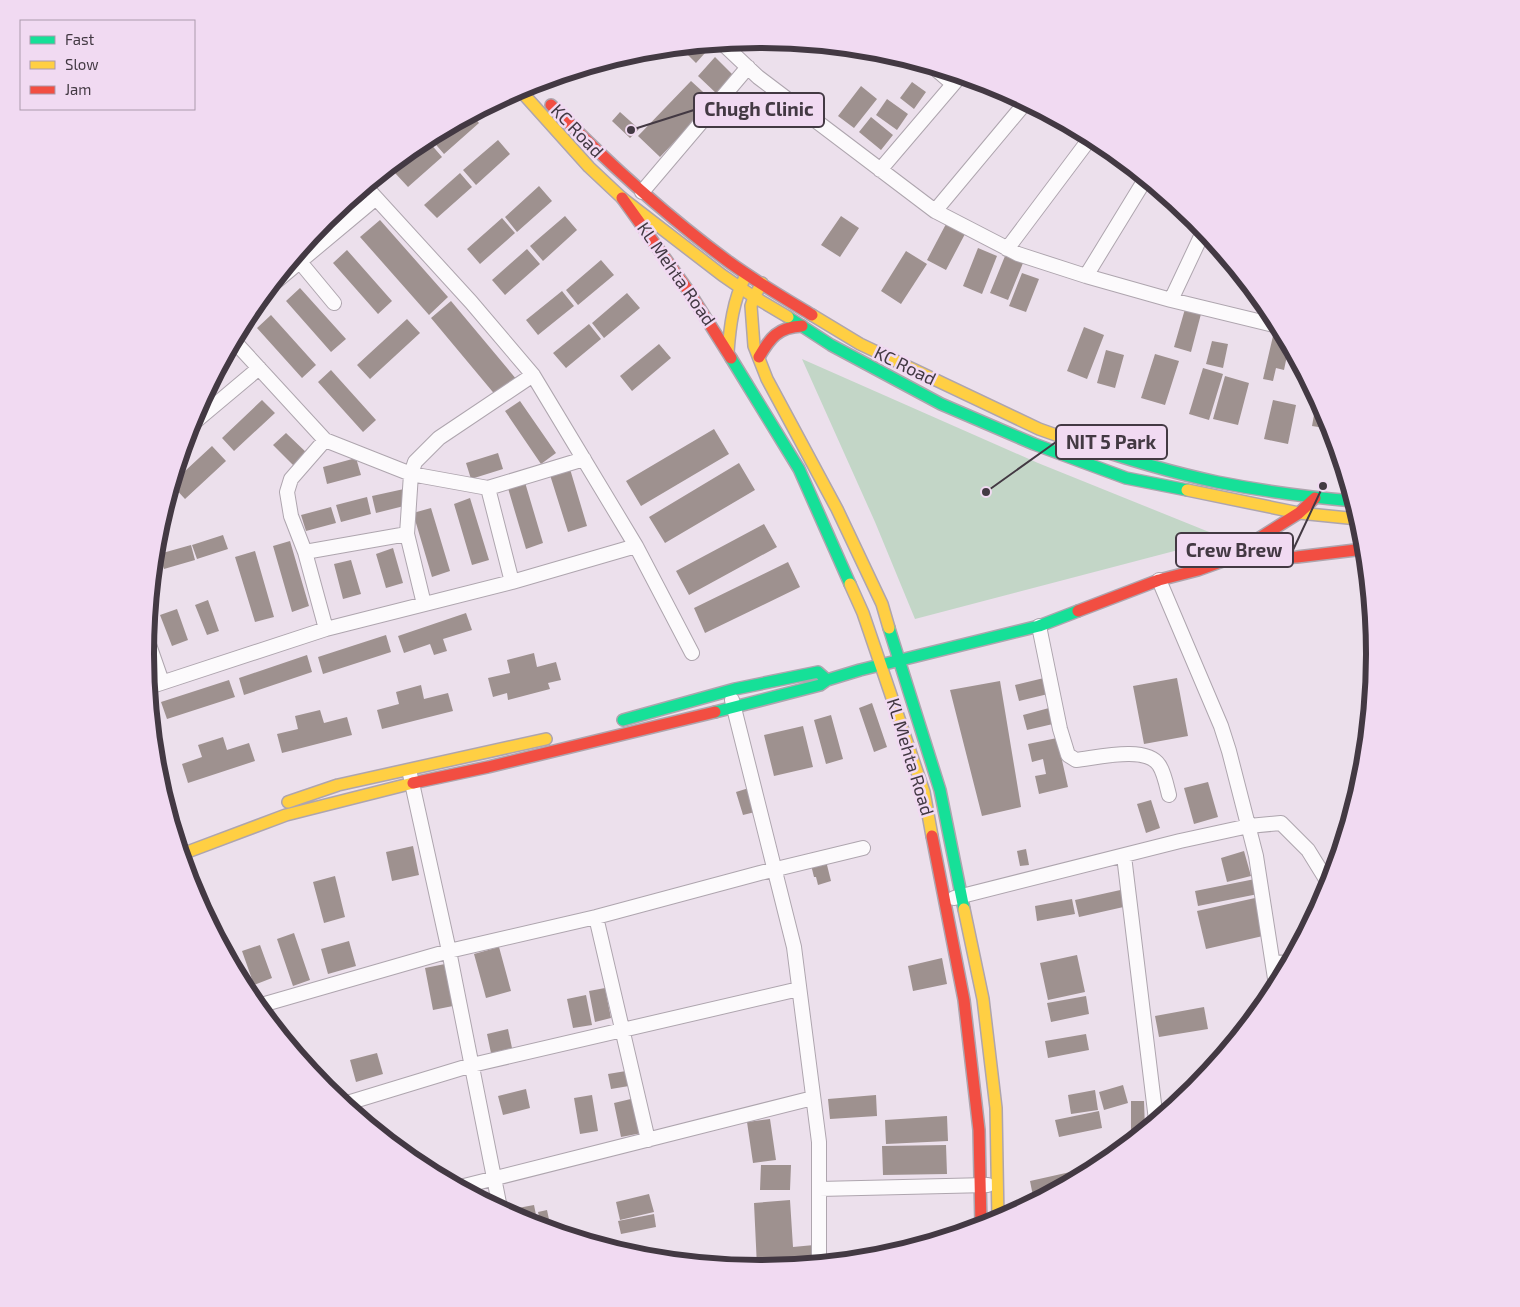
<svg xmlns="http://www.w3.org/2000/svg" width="1520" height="1307" viewBox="0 0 1520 1307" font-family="'Exo 2',sans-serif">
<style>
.green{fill:#c3d6c7}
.building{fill:#9e918f}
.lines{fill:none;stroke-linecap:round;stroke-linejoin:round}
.street-casing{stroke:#aea5ae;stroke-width:16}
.fast-casing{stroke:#aea5ae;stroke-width:14}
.slow-casing{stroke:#aea5ae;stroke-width:14}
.jam-casing{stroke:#aea5ae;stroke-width:14}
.street{stroke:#fcfafc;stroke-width:14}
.fast{stroke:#16e098;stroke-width:11}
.slow{stroke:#ffcf43;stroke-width:11}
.jam{stroke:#f24e42;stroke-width:11}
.labels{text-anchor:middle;stroke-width:5;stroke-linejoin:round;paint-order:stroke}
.street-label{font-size:18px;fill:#433943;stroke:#f1daf2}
.rim{fill:none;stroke:#433943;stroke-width:6}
.leader{fill:none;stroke:#433943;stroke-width:2}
.callout-dot{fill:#433943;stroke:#f1daf2;stroke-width:2}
.callout{fill:#f1daf2;stroke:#433943;stroke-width:2}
.callout-label{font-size:19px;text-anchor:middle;font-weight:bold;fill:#433943}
</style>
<rect width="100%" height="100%" fill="#ece0ec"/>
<!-- green -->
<path class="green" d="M802,359L1038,463L1224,538L915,619L875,522Z"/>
<!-- building -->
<path class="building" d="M714,43L696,63L683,50L686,46Z
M715,57L734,76L717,94L698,76Z
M691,81L713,101L660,157L638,136Z
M912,82L926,92L914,109L900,98Z
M861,86L877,99L854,128L838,116Z
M887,99L908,114L897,130L876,115Z
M620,112L639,129L630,138L612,121Z
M471,114L479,123L444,154L431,139L442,130Z
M871,117L893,135L881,150L859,132Z
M498,140L510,154L476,185L463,170Z
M429,142L442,157L408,187L395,173Z
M460,173L472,187L437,218L424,205Z
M539,186L552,201L517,232L505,217Z
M565,216L577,230L543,261L530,246Z
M841,216L859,228L840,257L821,245Z
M502,218L515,233L480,264L467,249Z
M380,220L448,297L429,315L360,237Z
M946,224L965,234L946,270L927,260Z
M978,248L997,256L982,294L963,286Z
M527,249L540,264L505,295L492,280Z
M347,250L392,301L378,314L333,263Z
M906,251L927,264L901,304L881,291Z
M1005,256L1023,263L1008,300L990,293Z
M601,260L614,275L578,305L566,290Z
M1022,273L1039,279L1026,312L1009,306Z
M300,288L346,339L331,352L286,301Z
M562,291L574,306L538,335L526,320Z
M627,293L640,308L604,338L592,323Z
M451,301L517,380L497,397L431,318Z
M1185,309L1201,314L1191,352L1174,347Z
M271,315L316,365L302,378L257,328Z
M407,319L420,333L370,379L357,365Z
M589,324L601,339L566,368L553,353Z
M1084,327L1104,335L1087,379L1067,371Z
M1273,336L1285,338L1289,346L1284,370L1276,368L1273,381L1263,379Z
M1212,341L1228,344L1223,368L1206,364Z
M659,344L671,358L632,391L620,376Z
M1106,350L1124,355L1115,388L1097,383Z
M1155,354L1179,361L1165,405L1141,398Z
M222,362L228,368L210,386H209Z
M1203,368L1223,374L1209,420L1189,414Z
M331,370L376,420L363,432L318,382Z
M1303,371L1312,388L1300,386Z
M1225,376L1249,383L1238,425L1213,419Z
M1317,398L1328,419L1331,429L1312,426Z
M262,400L275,413L234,451L222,438Z
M1273,400L1296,405L1288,444L1264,439Z
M520,401L556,453L541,464L505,411Z
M714,429L729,454L641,506L626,481Z
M286,433L309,455L296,468L273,445Z
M212,446L226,461L185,499L172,485V483Z
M498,453L503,469L471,479L466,463Z
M356,458L361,475L327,484L323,467Z
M739,463L755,490L665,543L649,517Z
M570,469L587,526L568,532L550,475Z
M524,479L543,543L526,549L507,485Z
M404,489L408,505L376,513L372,496Z
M168,497L175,504L163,515Z
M367,497L371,514L341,522L336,505Z
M470,498L489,560L472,565L454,504Z
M331,507L336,523L306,531L301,515Z
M431,508L450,571L432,577L413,513Z
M764,524L777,547L689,595L676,571Z
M223,535L228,549L197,559L192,545Z
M290,541L309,606L292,612L273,546Z
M191,545L195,560L164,569L159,554Z
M393,548L403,583L386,588L376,554Z
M255,551L274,617L255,622L235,557Z
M351,560L361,594L343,599L334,564Z
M788,562L800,587L705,633L694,608Z
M208,600L219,631L207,635L195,605Z
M177,609L188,640L172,646L160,615Z
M466,613L472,630L443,639L447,651L434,655L430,644L404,653L398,636Z
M386,635L391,652L323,674L318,657Z
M534,653L537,667L556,662L561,680L548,683L550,689L508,700L507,693L493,697L488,678L510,673L507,660Z
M307,655L312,672L244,695L239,678Z
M1044,678L1048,694L1019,701L1015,685Z
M1177,678L1188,736L1144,744L1133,686Z
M229,680L235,697L167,719L161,702Z
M1000,681L1021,807L982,816L950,690Z
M421,685L424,699L448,693L453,711L382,729L377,710L399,704L396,692Z
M872,703L887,747L874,752L859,708Z
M153,704L160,720L152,723L150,705Z
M1049,708L1053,724L1027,730L1023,715Z
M320,710L324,723L347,717L352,735L282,753L277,734L298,729L295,716Z
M831,715L843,759L826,764L814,720Z
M803,726L813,767L774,776L764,735Z
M223,737L227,750L249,743L255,761L188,783L182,764L202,757L198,745Z
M1057,738L1068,787L1039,794L1035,776L1046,774L1043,759L1032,762L1028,744Z
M157,774H159L167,793L163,794Z
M1208,782L1218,817L1194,824L1184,788Z
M752,787L759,811L743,815L736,792Z
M1151,800L1160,828L1146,833L1137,804Z
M413,846L419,875L392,881L386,852Z
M1026,849L1029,865L1020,866L1017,851Z
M1244,851L1251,876L1227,882L1221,858Z
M826,861L831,881L818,885L816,877H814L811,865Z
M335,876L345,917L324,923L313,882Z
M1255,879L1258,894L1198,906L1195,891Z
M1125,889L1128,906L1079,917L1075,900Z
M1255,898L1263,936L1206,949L1197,911Z
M1072,899L1075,914L1037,921L1035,906Z
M294,933L310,980L293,986L277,939Z
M349,941L356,966L328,974L321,949Z
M260,945L272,978L254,985L242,951Z
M499,947L511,991L486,998L474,954Z
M231,955L235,967H234L228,956Z
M1077,955L1085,992L1048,1000L1040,963Z
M942,958L947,984L913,991L908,966Z
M445,964L453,1006L433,1010L425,968Z
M605,988L611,1018L595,1022L589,991Z
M586,995L592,1025L573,1028L567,999Z
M1086,996L1089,1014L1051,1022L1047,1003Z
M1204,1007L1208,1029L1159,1037L1155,1016Z
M272,1010L280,1033L263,1013Z
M508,1029L512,1048L491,1053L487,1034Z
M1086,1034L1089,1050L1048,1058L1045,1041Z
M377,1053L383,1074L356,1082L350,1060Z
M626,1071L629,1086L611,1089L608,1074Z
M1123,1085L1128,1103L1104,1110L1099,1092Z
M526,1089L530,1108L503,1115L498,1096Z
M1095,1090L1098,1110L1071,1114L1068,1095Z
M592,1095L598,1131L580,1134L574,1098Z
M876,1095L877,1116L830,1119L828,1099Z
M635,1098L642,1133L621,1137L614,1103Z
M1131,1101H1144L1145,1129L1133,1138L1131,1139Z
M1099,1111L1102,1128L1059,1137L1055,1120Z
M947,1116L948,1141L886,1144L885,1120Z
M770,1119L776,1160L753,1163L747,1122Z
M946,1145L947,1174L883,1175L882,1146Z
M761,1165H791L790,1190H760Z
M1097,1166V1167L1034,1201L1030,1181Z
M649,1194L654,1212L620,1220L616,1202Z
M790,1200L793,1247L814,1245L815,1263L757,1267L754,1203Z
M534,1205L538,1225L520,1219L518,1208Z
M547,1210L551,1229H549L541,1226L538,1212Z
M654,1214L656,1227L621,1234L618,1221Z"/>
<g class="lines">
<!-- street casing -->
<g class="street-casing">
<path id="street" d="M722,43L758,77L935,211L1018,254L1086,276L1171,300L1278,326
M932,66L953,84
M880,170L961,75
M365,186L471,302L533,375L636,546L692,653
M642,192L748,67
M935,211L1026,102
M1007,249L1091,137
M300,262L334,303
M1086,276L1146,178
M267,289L376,198
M1171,300L1204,230
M234,341L325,440L411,474L488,488L512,582
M190,426L259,368
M325,440L291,479L287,492L291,516L305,552L326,629
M488,488L584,459
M305,552L407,534
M1159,580L1221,726L1229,751L1256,856L1276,985
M424,604L407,534L411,474L415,462L439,438L533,375
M1039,626L1060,729L1068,755L1076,760C1096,758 1146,745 1159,765C1164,772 1167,787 1169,795
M147,639L162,682
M149,687L326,629L512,582L636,546
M732,700L794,947L819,1142V1262
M410,774L449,951L500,1208
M1124,856L1156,1120
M954,898L1180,841L1249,826L1281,823L1308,850L1329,884
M596,917L648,1140
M1273,962L1288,963
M258,1006L449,951L596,917L760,873L863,848
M344,1104L472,1065L799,989
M460,1187L813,1098
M819,1189L988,1185"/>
</g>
<!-- fast casing -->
<g class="fast-casing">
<path id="fast" d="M788,317L831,345L941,404L1034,444L1126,478L1187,490
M731,358L799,469L850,584
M1070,440C1117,456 1168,472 1217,482C1262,491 1307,497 1353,501
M889,628L940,790L964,909
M715,712L820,685L827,680L860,670L1039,626L1078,611
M623,720L735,689L818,672L827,680"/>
</g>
<!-- slow casing -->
<g class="slow-casing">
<path id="slow" d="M519,89L589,167L622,198L722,275L751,295L788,317
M762,283L754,297L751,306L754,346L767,379L837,509L882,604L889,628
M812,315L860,344L1039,429L1070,440
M728,352C730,326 733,301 745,277
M1187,490L1299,513L1358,519
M850,584L863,613L924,792L932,836
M288,802L338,785L546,739
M182,854L286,815L413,783
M964,909L983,999L996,1108L998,1220"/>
</g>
<!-- jam casing -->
<g class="jam-casing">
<path id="jam" d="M551,105C606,161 665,215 729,262C755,281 784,298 812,315
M622,198L690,293L731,358
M759,357C770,338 778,327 802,326
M1225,560L1297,557L1364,549
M1078,611L1159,580L1198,570L1223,561L1299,513L1315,498
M413,783L488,767L715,712
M932,836L964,1000L979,1130L981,1226"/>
</g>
<!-- street -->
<use href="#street" class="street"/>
<!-- fast -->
<use href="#fast" class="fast"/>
<!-- slow -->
<use href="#slow" class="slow"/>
<!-- jam -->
<use href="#jam" class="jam"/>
</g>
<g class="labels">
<!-- street labels -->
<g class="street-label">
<text transform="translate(577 131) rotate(46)" y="6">KC Road</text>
<text transform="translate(676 274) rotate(55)" y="6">KL Mehta Road</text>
<text transform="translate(905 366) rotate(26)" y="6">KC Road</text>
<text transform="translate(910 757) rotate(73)" y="6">KL Mehta Road</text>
</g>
</g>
<!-- crop -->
<path d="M0 0H1520V1307H0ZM154 654a606 606 0 1 1 1212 0a606 606 0 1 1-1212 0Z" fill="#f1daf2" fill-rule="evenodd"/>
<path class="rim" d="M154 654a606 606 0 1 1 1212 0a606 606 0 1 1-1212 0Z"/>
<!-- callouts -->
<path class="leader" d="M631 130L694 110M986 492L1056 442M1323 486L1293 550"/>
<g class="callout-dot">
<circle cx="631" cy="130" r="5"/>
<circle cx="986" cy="492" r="5"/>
<circle cx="1323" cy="486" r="5"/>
</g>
<g class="callout">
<rect x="694" y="93" width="130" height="34" rx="5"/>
<rect x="1056" y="425" width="111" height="34" rx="5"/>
<rect x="1176" y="533" width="117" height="34" rx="5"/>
</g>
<g class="callout-label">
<text x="759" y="116">Chugh Clinic</text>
<text x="1111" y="449">NIT 5 Park</text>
<text x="1234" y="557">Crew Brew</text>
</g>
<!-- legend -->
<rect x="20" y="20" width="175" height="90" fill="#f1daf2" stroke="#ab9aac"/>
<rect x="30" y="36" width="25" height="8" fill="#16e098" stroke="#ab9aac"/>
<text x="65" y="45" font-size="15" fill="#433943">Fast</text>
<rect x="30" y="61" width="25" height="8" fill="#ffcf43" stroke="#ab9aac"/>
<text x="65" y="70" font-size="15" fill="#433943">Slow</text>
<rect x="30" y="86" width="25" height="8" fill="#f24e42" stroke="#ab9aac"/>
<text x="65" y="95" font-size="15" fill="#433943">Jam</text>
</svg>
